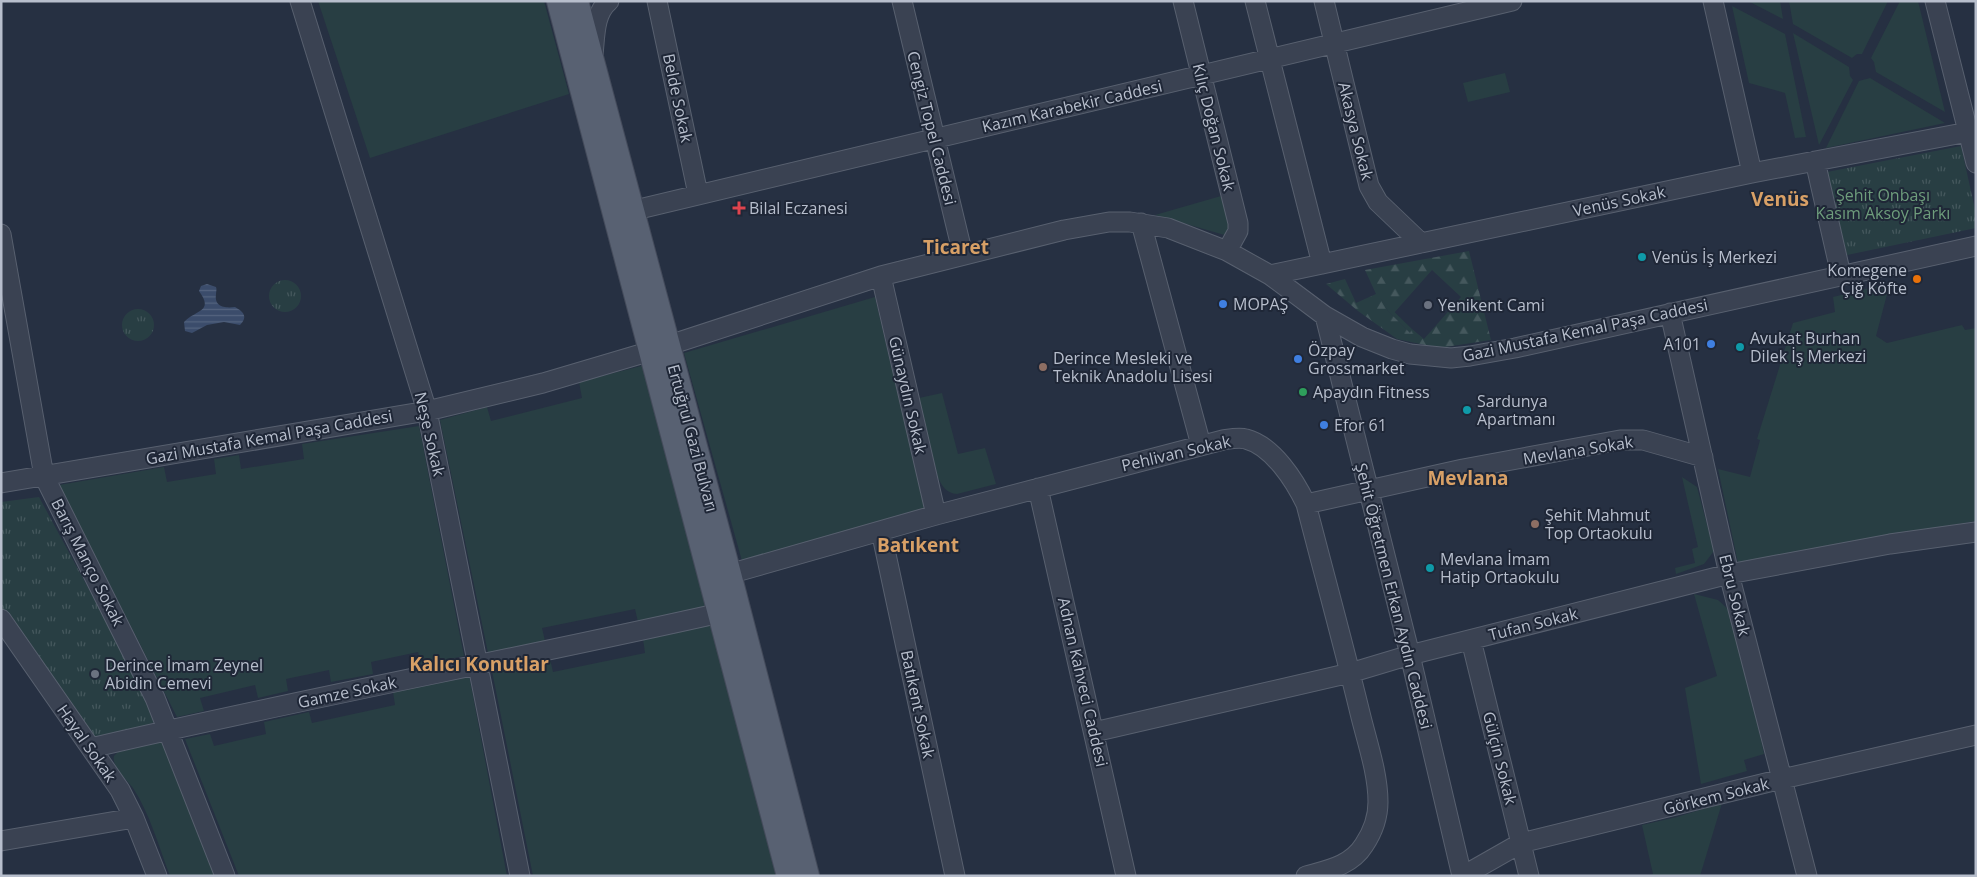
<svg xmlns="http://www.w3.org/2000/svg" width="1977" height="877" viewBox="0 0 1977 877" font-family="'Open Sans',sans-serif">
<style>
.green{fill:#283e43}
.forest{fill:url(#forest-firs);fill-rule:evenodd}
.park{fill:url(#park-tufts)}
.water{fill:url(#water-rules)}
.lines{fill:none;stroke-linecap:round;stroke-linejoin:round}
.minor-casing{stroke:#58606f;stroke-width:21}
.major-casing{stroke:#444b5b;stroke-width:26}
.minor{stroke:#3a4252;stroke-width:19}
.major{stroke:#586172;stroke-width:24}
.health-dot{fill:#e0444e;stroke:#1f2737;stroke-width:2}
.culture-dot{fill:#0f9aa8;stroke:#1f2737;stroke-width:2}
.food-dot{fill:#e8710a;stroke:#1f2737;stroke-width:2}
.shop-dot{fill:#3f7fe0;stroke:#1f2737;stroke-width:2}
.worship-dot{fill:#6b7280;stroke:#1f2737;stroke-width:2}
.education-dot{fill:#8d6e63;stroke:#1f2737;stroke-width:2}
.leisure-dot{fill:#2e9e5b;stroke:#1f2737;stroke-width:2}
.labels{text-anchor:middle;stroke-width:4;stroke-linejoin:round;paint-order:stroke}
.street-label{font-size:16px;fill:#b7becc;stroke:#1f2737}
.park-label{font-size:16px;fill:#6e9d7c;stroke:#1f2737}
.poi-label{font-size:16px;fill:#b7becc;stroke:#1f2737;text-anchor:start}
.quarter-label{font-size:19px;font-weight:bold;fill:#d8a066;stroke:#1f2737}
</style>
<defs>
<pattern id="forest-firs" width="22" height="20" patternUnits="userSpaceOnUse" patternTransform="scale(1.25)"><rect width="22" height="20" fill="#283e43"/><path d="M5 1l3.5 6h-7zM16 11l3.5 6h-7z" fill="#45585d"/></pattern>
<pattern id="park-tufts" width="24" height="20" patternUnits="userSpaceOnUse" patternTransform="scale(1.25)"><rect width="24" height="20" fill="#283e43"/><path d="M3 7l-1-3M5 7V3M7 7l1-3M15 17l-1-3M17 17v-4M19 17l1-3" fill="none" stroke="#45585d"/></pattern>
<pattern id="water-rules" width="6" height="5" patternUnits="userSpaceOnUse" patternTransform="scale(1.25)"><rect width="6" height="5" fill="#3b4c6b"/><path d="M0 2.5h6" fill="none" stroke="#55647f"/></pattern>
</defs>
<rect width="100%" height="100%" fill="#263042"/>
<!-- green -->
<path class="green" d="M318,1H544L569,94L370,158Z
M1748,1H1780L1783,19Z
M1789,1H1888L1862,54H1857L1852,58L1793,24Z
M1900,1H1918L1945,112L1876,72L1874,62L1871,58Z
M1732,6L1785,34L1806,137L1795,138L1785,93L1749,83Z
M1793,33L1849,67L1850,76L1853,80L1819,145Z
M1505,73L1510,92L1468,102L1463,83Z
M1870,78L1945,123L1826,148L1859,81Z
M1221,196L1232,232L1228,236L1155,215Z
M1890,283L1876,336L1887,343L1962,325L1965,330L1976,328V521L1738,563L1718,469L1750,477L1760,440L1757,439L1793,323L1835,312L1833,297Z
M1377,295L1412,329L1410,333L1388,311Z
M875,297L925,510L742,561L684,353Z
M645,365L710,607L638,622L635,609L542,628L545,641L488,653L440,420L487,407L491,421L582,398L579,382Z
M942,393L958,454L985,448L996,484L957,494C946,493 943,487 938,478L919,398Z
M419,426L464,656L421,665L418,652L371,662L373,674L331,682L329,670L286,679L288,691L258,698L255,685L200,698L204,711L177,717L59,485L164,467L167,482L216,474L214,459L239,455L241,469L304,459L302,444Z
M1682,477L1697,487L1714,551L1704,564L1676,574L1675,568L1695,563L1692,549L1698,547Z
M1694,594L1718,600L1729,610L1743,656L1764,754L1744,760L1747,771L1701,784L1685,688L1717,676Z
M715,623L778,874L770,876H533L492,671L550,659L553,672L645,653L643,639Z
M469,675L507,876H239L185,739L210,734L214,746L266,734L264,722L309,712L312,723L395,705L393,692Z
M157,743H166L222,876H170C159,847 150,814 133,788C127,780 111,766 114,756L118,752Z
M1722,803L1700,876H1646L1653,874L1642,825L1677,817Z"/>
<!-- forest -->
<path class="forest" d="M1469,251L1491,340L1439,348L1397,339L1358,311L1326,284L1345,279L1356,303L1376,294L1365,270ZM1432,270L1461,297L1424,339L1412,329L1410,333L1388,311L1380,298L1394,313Z"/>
<!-- park -->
<path class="park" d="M1961,146L1976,214V228L1847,255L1827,172Z
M269 296a16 16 0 1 1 32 0a16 16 0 1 1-32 0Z
M122 325a16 16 0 1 1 32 0a16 16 0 1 1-32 0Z
M39,497L153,708L156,715L154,722C143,729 101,740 90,735C88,733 86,731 84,729L1,610V502Z"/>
<!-- water -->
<path class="water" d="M207,284L216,287C217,289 216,292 216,294C214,308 226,308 235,307C244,312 248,317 240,325L224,322L207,325L192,333L185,331L184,322C197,309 214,312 199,291L201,286Z"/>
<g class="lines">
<!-- minor casing -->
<g class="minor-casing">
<path id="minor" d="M300,1L427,411L520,876
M657,1L698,194
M902,1L963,255
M1183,1L1238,223V231L1227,251
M1255,1L1322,264
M1324,1L1369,186L1378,202L1421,243
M1713,1L1752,173
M1935,1L1976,163
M593,55C595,37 594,13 609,1
M1815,161L1841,275
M631,211L1512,1
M1141,223L1201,445
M1,234L44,476L155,698L225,876
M1270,275L1752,173L1968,132L1976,129
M881,276L936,515
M1670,313L1729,574L1807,876
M1325,316L1410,655L1462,876
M1,483L427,411L543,383L651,351L881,276L1064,230L1109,222H1130L1168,228L1227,251L1270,275L1325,316L1362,337L1392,349L1410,354L1451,358L1470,356L1515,348L1976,246
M1038,488L1126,876
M1306,504L1463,469L1620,440H1643L1703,457
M881,531L955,876
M729,574L936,515L1223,440C1230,439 1239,437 1246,439C1273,446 1295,481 1306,504C1324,574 1343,643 1360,713C1367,742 1378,773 1378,802C1378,817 1372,833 1364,845C1351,866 1327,870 1306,876
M1,619L120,790L134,818L157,876
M1471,640L1529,876
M1094,732L1350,673L1410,655L1729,574L1890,544L1976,532
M91,748C300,699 511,660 720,613
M1,841L134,818
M1463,876L1521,843L1782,779L1976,735"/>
</g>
<!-- major casing -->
<g class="major-casing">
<path id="major" d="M559,1L789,876
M576,1L729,574L807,876"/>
</g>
<!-- minor -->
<use href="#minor" class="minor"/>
<!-- major -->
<use href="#major" class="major"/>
</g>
<!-- markers -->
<path class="health-dot" d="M736.5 200.5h5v5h5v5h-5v5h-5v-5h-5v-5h5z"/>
<g class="culture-dot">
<circle cx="1642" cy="257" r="5"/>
<circle cx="1740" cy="347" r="5"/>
<circle cx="1467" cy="410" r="5"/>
<circle cx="1430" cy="568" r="5"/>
</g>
<circle class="food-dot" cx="1917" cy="279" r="5"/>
<g class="shop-dot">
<circle cx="1223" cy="304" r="5"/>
<circle cx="1711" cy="344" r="5"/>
<circle cx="1298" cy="359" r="5"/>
<circle cx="1324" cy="425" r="5"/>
</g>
<g class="worship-dot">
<circle cx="1428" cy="305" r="5"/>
<circle cx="95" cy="674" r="5"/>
</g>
<g class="education-dot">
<circle cx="1043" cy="367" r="5"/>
<circle cx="1535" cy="524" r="5"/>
</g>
<circle class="leisure-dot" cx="1303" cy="392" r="5"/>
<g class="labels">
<!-- street labels -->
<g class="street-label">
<text transform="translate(678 98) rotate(78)" y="6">Belde Sokak</text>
<text transform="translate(1072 106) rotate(-13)" y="6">Kazım Karabekir Caddesi</text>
<text transform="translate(1214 127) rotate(76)" y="6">Kılıç Doğan Sokak</text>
<text transform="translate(932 128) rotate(76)" y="6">Cengiz Topel Caddesi</text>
<text transform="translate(1356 131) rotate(76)" y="6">Akasya Sokak</text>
<text transform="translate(1619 201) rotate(-12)" y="6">Venüs Sokak</text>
<text transform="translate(1585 330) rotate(-12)" y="6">Gazi Mustafa Kemal Paşa Caddesi</text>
<text transform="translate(908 395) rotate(77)" y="6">Günaydın Sokak</text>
<text transform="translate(430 434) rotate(77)" y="6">Neşe Sokak</text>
<text transform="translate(269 437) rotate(-10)" y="6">Gazi Mustafa Kemal Paşa Caddesi</text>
<text transform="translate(693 438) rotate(75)" y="6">Ertuğrul Gazi Bulvarı</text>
<text transform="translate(1578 450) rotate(-9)" y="6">Mevlana Sokak</text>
<text transform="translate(1176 453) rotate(-13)" y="6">Pehlivan Sokak</text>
<text transform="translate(88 562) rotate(63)" y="6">Barış Manço Sokak</text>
<text transform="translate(1735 595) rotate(76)" y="6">Ebru Sokak</text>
<text transform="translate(1394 596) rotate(76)" y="6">Şehit Öğretmen Erkan Aydın Caddesi</text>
<text transform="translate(1533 624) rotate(-14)" y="6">Tufan Sokak</text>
<text transform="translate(1083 682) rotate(77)" y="6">Adnan Kahveci Caddesi</text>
<text transform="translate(347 692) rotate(-12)" y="6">Gamze Sokak</text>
<text transform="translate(918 704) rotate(78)" y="6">Batıkent Sokak</text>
<text transform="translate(87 743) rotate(55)" y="6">Hayal Sokak</text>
<text transform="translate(1500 758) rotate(76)" y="6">Gülçin Sokak</text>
<text transform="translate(1716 796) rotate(-14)" y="6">Görkem Sokak</text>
</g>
<!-- park labels -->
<g class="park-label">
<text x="1883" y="201">Şehit Onbaşı<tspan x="1883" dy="18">Kasım Aksoy Parkı</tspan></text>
</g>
<!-- poi labels -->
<g class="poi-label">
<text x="749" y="214">Bilal Eczanesi</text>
<text x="1652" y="263">Venüs İş Merkezi</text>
<text x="1907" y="276" text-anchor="end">Komegene<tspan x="1907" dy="18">Çiğ Köfte</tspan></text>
<text x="1233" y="310">MOPAŞ</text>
<text x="1438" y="311">Yenikent Cami</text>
<text x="1750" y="344">Avukat Burhan<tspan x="1750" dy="18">Dilek İş Merkezi</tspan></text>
<text x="1701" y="350" text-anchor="end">A101</text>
<text x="1308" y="356">Özpay<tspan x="1308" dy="18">Grossmarket</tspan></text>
<text x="1053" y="364">Derince Mesleki ve<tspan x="1053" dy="18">Teknik Anadolu Lisesi</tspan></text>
<text x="1313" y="398">Apaydın Fitness</text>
<text x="1477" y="407">Sardunya<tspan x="1477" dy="18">Apartmanı</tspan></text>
<text x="1334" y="431">Efor 61</text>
<text x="1545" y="521">Şehit Mahmut<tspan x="1545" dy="18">Top Ortaokulu</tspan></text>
<text x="1440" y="565">Mevlana İmam<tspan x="1440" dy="18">Hatip Ortaokulu</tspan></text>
<text x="105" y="671">Derince İmam Zeynel<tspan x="105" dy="18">Abidin Cemevi</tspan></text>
</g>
<!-- quarter labels -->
<g class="quarter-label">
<text x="1780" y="206">Venüs</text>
<text x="956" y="254">Ticaret</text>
<text x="1468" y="485">Mevlana</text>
<text x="918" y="552">Batıkent</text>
<text x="479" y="671">Kalıcı Konutlar</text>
</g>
</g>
<!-- border -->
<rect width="1977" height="877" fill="none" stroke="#b7becc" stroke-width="5"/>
</svg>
